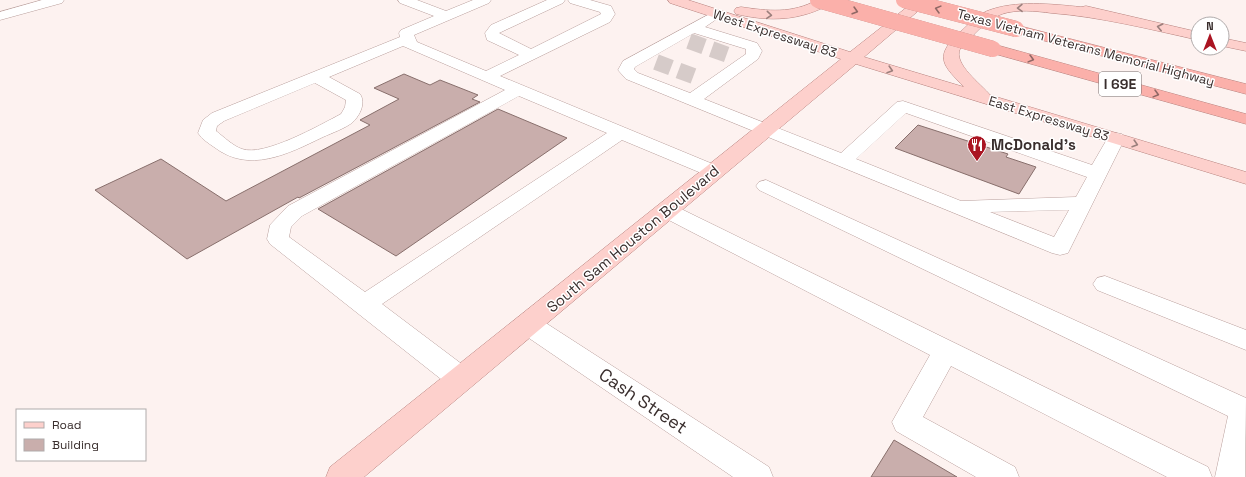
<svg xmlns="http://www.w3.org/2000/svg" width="1246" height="477" viewBox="0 0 1246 477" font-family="'Space Grotesk',sans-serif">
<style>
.building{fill:#c9aeac;stroke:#886f6c}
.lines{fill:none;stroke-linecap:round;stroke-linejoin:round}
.minor-tunnel{stroke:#d6cbc9;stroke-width:16;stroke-dasharray:16 8;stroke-linecap:butt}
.minor-casing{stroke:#b99f9c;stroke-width:1}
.major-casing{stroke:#b7827e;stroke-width:1}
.highway-casing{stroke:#b7827e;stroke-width:1}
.minor{fill:#fff;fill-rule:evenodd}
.major{fill:#fdd0cc;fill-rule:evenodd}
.highway{fill:#fbb0aa;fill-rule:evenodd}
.highway-bridge-casing{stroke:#b7827e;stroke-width:16;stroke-linecap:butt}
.highway-bridge{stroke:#fbb0aa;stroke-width:16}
.oneway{stroke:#9b7f7c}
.oneway2{stroke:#906865}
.labels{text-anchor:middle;stroke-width:3;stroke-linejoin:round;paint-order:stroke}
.far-street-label{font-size:13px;fill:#392e2d;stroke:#fff}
.shield{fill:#fff;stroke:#746d6c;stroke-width:1}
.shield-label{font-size:14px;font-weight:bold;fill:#392e2d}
.poi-label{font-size:15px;font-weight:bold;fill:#392e2d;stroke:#fff;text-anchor:start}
.street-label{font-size:15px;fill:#392e2d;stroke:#fff}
.near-street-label{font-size:18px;fill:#392e2d;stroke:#fff}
</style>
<rect width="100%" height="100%" fill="#fdf2f0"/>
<!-- building -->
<path class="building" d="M404,74L430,85L440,80L478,95L472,99L480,102L299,198L298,197L187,259L95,190L161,159L226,201L370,125L360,120L399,99L374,88Z
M498,109L567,138L396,256L318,209Z
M918,125L1008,154L1006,157L1036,167L1019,194L895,148Z
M894,440L957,477H871Z"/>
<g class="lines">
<!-- minor-tunnel -->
<path class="minor-tunnel" d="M689,41L728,55
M656,62L696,77"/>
<!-- minor casing -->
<g class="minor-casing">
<path id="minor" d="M42,0H64L62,3L0,20V12Z
M398,0H417L446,11L473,0H491L489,3L414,35L417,42L486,71L519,55L487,40L485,33L491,25L547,0H565L563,3L499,33L531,49L601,14L600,12L570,3L568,0H590L611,6L615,14L610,22L500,76L720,167L723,171L720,175L713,177L706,175L622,140L382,304L471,371L475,379L471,387L461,390L451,387L270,244L267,239L270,225L288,206L505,90L403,46L329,77L360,94C366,103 360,115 353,122C346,128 332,133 323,137C288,154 249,174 214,147C208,143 202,139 198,133L203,120L212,113L400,37L399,33L401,30L434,16L400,3ZM315,83L346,100L345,107L341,114C320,125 264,157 242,149C233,146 224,137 216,131L217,126L224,121ZM519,96L607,133L365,292L289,237L291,227L302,216Z
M717,10L722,11L724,14L705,27L757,43L762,51L758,59L704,99L841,153L897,102L903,101L1092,165L1110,134L1116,133L1122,134L1125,138L1068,253L1060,255L1052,253L626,79L618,70L623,61ZM694,33L746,49V54L690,93L638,73L634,69L635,67ZM906,113L1087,177L1076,197L961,201L856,159ZM1069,210L1054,237L990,212Z
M766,180L1246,398L1245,477H1215L1228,416L759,190L756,186L759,182Z
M666,203L673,205L1208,467L1212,477H1167L951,366L923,417L1015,467L1019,477H976L896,431L892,422L930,355L659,215L656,210L659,205Z
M1105,276L1246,330V350L1097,290L1093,284L1097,278Z
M529,316L538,318L769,467L773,477H733L520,332L516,325L520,318Z"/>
</g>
<!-- major casing -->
<g class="major-casing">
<path id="major" d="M668,0H688L850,52L916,0H931L864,57L964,87C945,67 933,58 957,35C966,27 976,16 987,11C1015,0 1052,4 1081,7L1086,6L1198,32V40C1149,29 1101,17 1051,13C1036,11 1017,9 1002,14C985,20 972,37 960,49C953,64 981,84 990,95L1246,172V184L856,64L364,477H326L330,467L841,59L670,3Z
M817,0H834L832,3C801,21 770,22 736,14L734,11L736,8L741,7C768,11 792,14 817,0Z
M1222,38L1246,43V51L1222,46Z"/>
</g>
<!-- highway casing -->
<g class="highway-casing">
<path id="highway" d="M1016,25L1246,84V94L1011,32L1009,29L1011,26Z
M993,44L1246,114V124L988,52L985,49L988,46Z"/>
</g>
<!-- minor -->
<use href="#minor" class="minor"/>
<!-- major -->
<use href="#major" class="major"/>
<!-- highway -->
<use href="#highway" class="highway"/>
<!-- highway-bridge casing -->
<g class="highway-bridge-casing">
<path id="highway-bridge" d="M818,0L993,49
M904,0L1016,29"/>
</g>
<!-- highway-bridge -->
<use href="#highway-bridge" class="highway-bridge"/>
</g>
<!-- one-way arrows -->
<defs><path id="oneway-chevron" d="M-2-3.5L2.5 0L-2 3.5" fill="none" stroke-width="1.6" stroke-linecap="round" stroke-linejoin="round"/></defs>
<g class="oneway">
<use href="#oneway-chevron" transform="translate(1020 8) rotate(179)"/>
<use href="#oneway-chevron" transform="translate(769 15) rotate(5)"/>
<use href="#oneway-chevron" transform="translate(1160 27) rotate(-167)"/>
<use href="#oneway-chevron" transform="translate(890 70) rotate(17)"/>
<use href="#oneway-chevron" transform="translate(1135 144) rotate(17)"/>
</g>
<g class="oneway2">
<use href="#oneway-chevron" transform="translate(938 9) rotate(-165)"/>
<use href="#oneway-chevron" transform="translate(855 11) rotate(16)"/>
<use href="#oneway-chevron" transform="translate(1031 59) rotate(15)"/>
<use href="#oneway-chevron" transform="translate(1156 94) rotate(15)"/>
</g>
<!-- icons -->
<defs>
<g id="restaurant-pin" transform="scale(1)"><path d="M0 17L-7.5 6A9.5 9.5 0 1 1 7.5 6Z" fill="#aa1422" stroke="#fff"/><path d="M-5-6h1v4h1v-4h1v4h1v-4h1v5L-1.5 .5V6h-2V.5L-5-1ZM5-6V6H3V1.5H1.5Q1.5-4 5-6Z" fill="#fff"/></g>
</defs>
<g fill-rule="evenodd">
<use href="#restaurant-pin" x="977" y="145"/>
</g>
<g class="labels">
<!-- far-street labels -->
<g class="far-street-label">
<text transform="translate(775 33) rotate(18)" y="5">West Expressway 83</text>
<text transform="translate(1086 47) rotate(15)" y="5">Texas Vietnam Veterans Memorial Highway</text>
<text transform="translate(1049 118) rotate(17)" y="5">East Expressway 83</text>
</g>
<!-- shield labels -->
<rect class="shield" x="1099" y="72" width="42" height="24" rx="3"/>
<g class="shield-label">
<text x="1120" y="89">I 69E</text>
</g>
<!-- poi labels -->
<g class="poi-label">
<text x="991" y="150">McDonald's</text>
</g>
<!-- street labels -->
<g class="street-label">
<text transform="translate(633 239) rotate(-40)" y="5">South Sam Houston Boulevard</text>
</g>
<!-- near-street labels -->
<g class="near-street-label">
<text transform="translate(643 401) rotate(34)" y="6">Cash Street</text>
</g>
</g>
<!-- legend -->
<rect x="16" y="409" width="130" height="52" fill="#ffffff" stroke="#b0abab"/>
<rect x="24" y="422" width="20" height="6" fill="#fdd0cc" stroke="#b0abab"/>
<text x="52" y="429" font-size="12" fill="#392e2d">Road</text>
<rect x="24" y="439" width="20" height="12" fill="#c9aeac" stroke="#b0abab"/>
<text x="52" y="449" font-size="12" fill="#392e2d">Building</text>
<!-- north arrow -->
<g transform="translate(1210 36)"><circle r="19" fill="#ffffff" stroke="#b0abab"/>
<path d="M0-3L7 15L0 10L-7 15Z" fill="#aa1422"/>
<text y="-6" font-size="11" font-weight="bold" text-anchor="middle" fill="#392e2d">N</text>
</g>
</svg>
